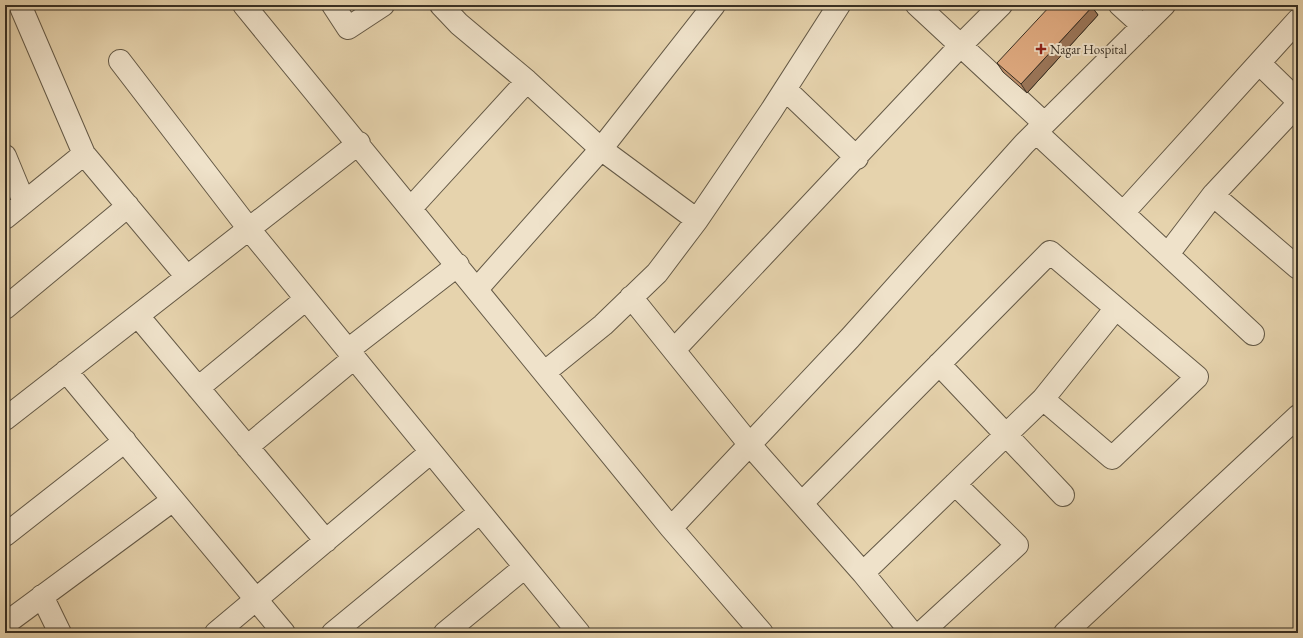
<svg xmlns="http://www.w3.org/2000/svg" width="1303" height="638" viewBox="0 0 1303 638" font-family="'EB Garamond',serif">
<style>
.lines{fill:none;stroke-linecap:round;stroke-linejoin:round}
.minor-casing{stroke:#645946;stroke-width:24}
.minor{stroke:#efe2ca;stroke-width:22}
.wall{fill:#bf916d;stroke:#393024}
.shaded-wall{fill:#9b7659;stroke:#393024}
.building{fill:#dea97f;stroke:#393024}
.poi-dot{fill:#8f2418;stroke:#efe2ca;stroke-width:1.5}
.labels{text-anchor:middle;stroke-width:4;stroke-linejoin:round;paint-order:stroke}
.poi-label{font-size:13px;fill:#393024;stroke:#efe2ca;text-anchor:start}
</style>
<rect width="100%" height="100%" fill="#e6d3ad"/>
<filter id="stains"><feTurbulence type="fractalNoise" baseFrequency=".005" numOctaves="4"/><feColorMatrix values="0 0 0 0 .2 0 0 0 0 .09 0 0 0 0 .02 0 0 0 .5 -.17"/></filter>
<radialGradient id="worn" r=".72"><stop offset=".6" stop-color="#630" stop-opacity="0"/><stop offset="1" stop-color="#630" stop-opacity=".3"/></radialGradient>
<g class="lines">
<!-- minor casing -->
<g class="minor-casing">
<path id="minor" d="M20,5L84,154L187,277
M244,5L671,528L762,633
M333,5L348,28L383,5
M917,5L1044,123
M1120,5L1143,26
M120,61L249,229L579,633
M1259,63L1298,101
M527,81L601,149L697,220
M785,89L857,158
M1036,132L1253,334
M5,156L24,202
M1213,195L1298,104
M411,208L527,81L459,24L441,5
M1123,213L1298,20
M5,218L84,154
M1168,254L1213,195L1298,268
M477,289L601,149L714,5
M631,297L750,445L863,573L1043,399
M5,308L128,206
M138,316L326,541
M348,350L458,265
M674,350L961,45L1001,5
M939,364L1063,495
M66,371L284,633
M545,372L603,325L657,273L697,220L771,111L839,5
M198,388L306,299
M5,419L359,143
M247,447L354,358
M802,503L1050,252L1197,377L1112,458L1043,399L1116,308
M671,528L850,338L1024,144L1164,5
M5,535L125,441
M863,573L912,633
M42,596L60,633
M5,624L173,500
M216,633L431,452
M333,633L480,512
M445,633L525,567
M921,633L1017,545L955,484
M1065,633L1298,416"/>
</g>
<!-- minor -->
<use href="#minor" class="minor"/>
</g>
<!-- wall -->
<path class="wall" d="M1092,7L1098,15L1027,93L1003,72L997,63Z"/>
<!-- shaded-wall -->
<path class="shaded-wall" d="M1092,7L1098,15L1027,93L1021,84Z"/>
<!-- building -->
<path class="building" d="M1051,5H1090L1092,7L1021,84L997,63Z"/>
<!-- markers -->
<path class="poi-dot" d="M1039 43h4v4h4v4h-4v4h-4v-4h-4v-4h4z"/>
<g class="labels">
<!-- poi labels -->
<g class="poi-label">
<text x="1050" y="54">Nagar Hospital</text>
</g>
</g>
<!-- margin -->
<rect width="1303" height="638" fill="none" stroke="#e6d3ad" stroke-width="20"/>
<rect x="6" y="6" width="1291" height="626" fill="none" stroke="#393024" stroke-width="2"/>
<rect x="10" y="10" width="1283" height="618" fill="none" stroke="#393024"/>
<rect width="100%" height="100%" filter="url(#stains)"/>
<rect width="100%" height="100%" fill="url(#worn)"/>
</svg>
